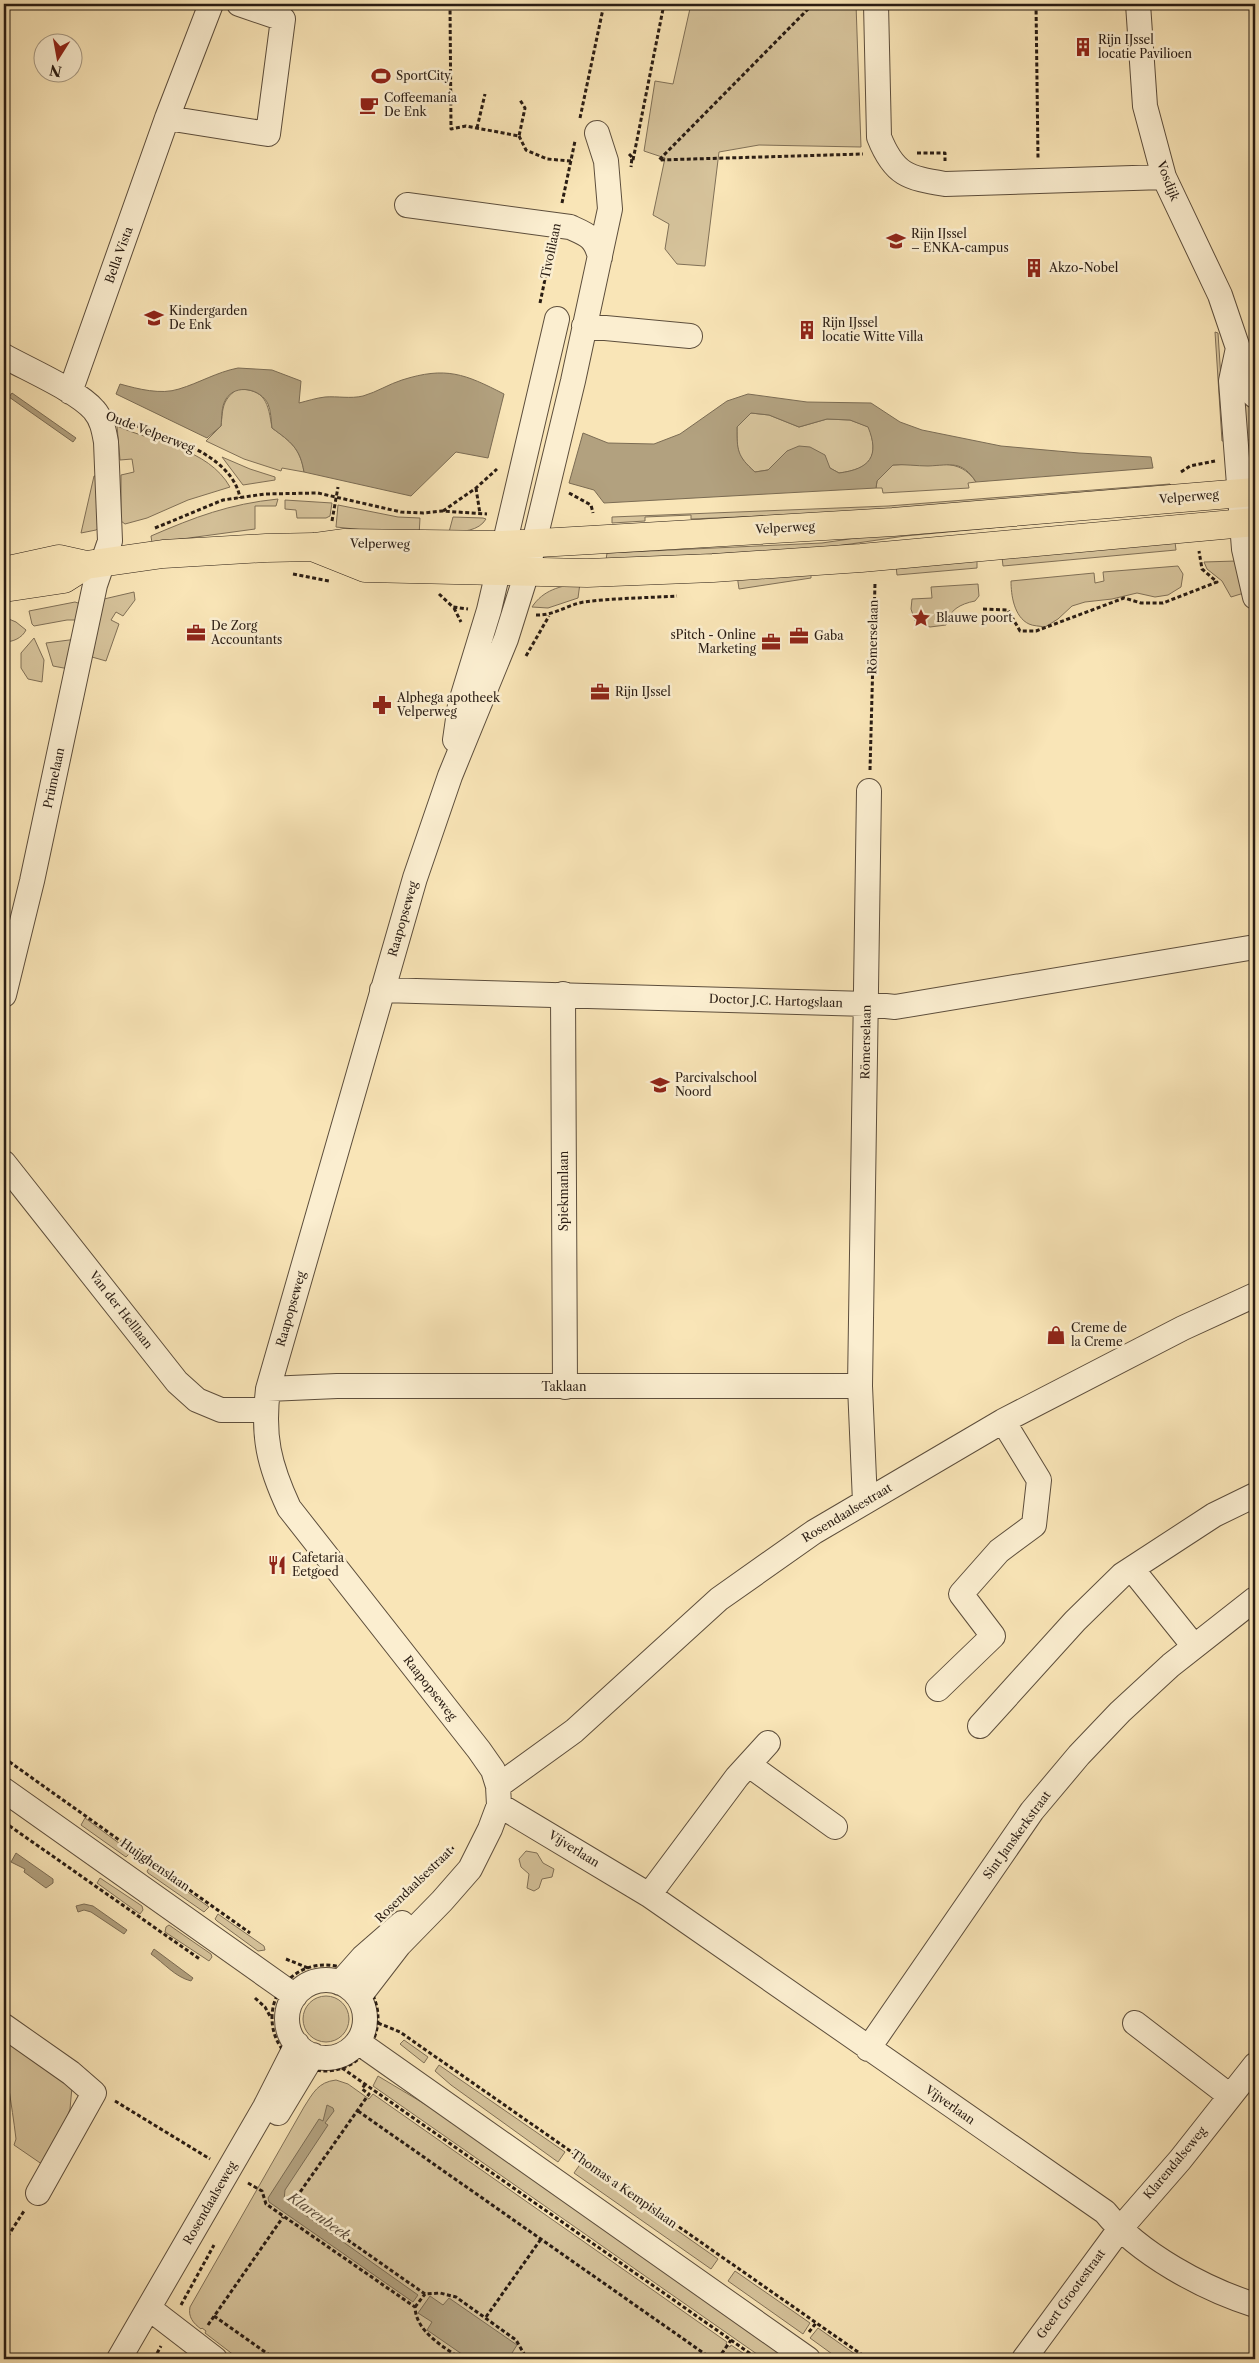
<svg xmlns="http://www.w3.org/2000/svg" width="1259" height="2363" viewBox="0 0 1259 2363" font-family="'Libre Caslon Text',serif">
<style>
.green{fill:#d6c39b;stroke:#807057}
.water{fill:#b2a17f;stroke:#7b6c54;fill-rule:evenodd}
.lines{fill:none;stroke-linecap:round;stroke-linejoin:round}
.minor-casing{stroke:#5d4e3c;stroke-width:26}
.major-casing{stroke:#291c13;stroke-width:29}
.path{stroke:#291c13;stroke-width:3;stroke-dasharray:4 2.5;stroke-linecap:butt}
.minor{stroke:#fbeed0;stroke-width:24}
.major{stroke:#f9e5b7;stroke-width:28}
.labels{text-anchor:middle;stroke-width:5;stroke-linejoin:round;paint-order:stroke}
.poi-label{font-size:12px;fill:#291c13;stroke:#fbeed0;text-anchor:start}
.street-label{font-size:12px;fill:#291c13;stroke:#fbeed0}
.water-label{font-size:14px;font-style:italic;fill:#60513e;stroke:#fbeed0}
</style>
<rect width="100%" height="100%" fill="#f9e5b7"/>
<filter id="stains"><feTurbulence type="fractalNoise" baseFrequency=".004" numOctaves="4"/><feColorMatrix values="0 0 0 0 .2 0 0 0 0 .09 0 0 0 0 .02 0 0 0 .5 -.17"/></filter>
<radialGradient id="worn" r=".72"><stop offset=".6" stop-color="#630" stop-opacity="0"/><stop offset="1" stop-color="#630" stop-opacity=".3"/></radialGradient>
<!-- green -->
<path class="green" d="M691,4H856L861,147L759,145L719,152L705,266L677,264L665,249L669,224L653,215L665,158L644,151L655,81L673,84Z
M1215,332L1218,333L1225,441H1222Z
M237,389C266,389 268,403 272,428C291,442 300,448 304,472L282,468L281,471L244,459L206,441L221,426C223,407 222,401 237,389Z
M1250,394L1252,440H1246L1243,395Z
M751,413L769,415L799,427L827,419L850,420L869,427C879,457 871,469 839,473L830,468L787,451L768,470L755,472C736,455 737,452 737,427Z
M117,426C155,443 208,448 230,487L188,500L147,518L125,524L121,521V475L134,472L132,459L120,460Z
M222,457L250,469L275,477V480L243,485Z
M908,464C935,467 959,456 976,482L968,483L969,488L883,493L882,488H876L877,481L893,465Z
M94,476H101V526L96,530L81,533Z
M1170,484L1172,487L1170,490L808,514L691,519V515L645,517V521L612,523V517L888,506Z
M278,499L276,506H255V529L152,543L151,536C195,517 229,504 278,499Z
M285,500L332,503L330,516L326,518H297L296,510L285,509Z
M338,505L398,517L420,518L419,536L336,527Z
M1173,511L905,536L823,548L606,560L607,553L822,543L904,531Z
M453,517L483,518L486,519C479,531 462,532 449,532Z
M1175,542L1176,550L1003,566L1002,557Z
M977,559V568L897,575L896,566Z
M1236,561L1244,593L1231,597L1222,581L1207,569L1204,562Z
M1178,566L1183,574L1181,587L1168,595L1155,597L1137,593L1112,599L1085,602L1072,606L1058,619L1045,627C1040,626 1033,626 1029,624C1014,617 1011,595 1011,581L1094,573L1095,583L1104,581L1103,572Z
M811,571V578L739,589L737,575Z
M580,583L578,598L548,608L532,607C543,590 560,586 580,583Z
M978,584L979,596L975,601C960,604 949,610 946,625L930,627L915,621L911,609L912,599L932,598L931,587Z
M134,592L135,600L123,616L116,612L111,620L119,624L106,661L92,657L104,599Z
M75,602L81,604L79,620H67L34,626L32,624L29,611Z
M4,617L16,622L26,630C22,638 13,642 4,642Z
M34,638L44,660L42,682L28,679L21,668V653Z
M77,639L69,669L53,666L46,643Z
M85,1818L131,1852L126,1857L81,1825Z
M526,1851L537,1853L543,1863L554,1869L552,1877L542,1879L539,1888L534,1891L527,1888L529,1874L521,1867L519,1859Z
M151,1866L209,1907L204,1912L148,1873L147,1871Z
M100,1878L142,1906L143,1910L140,1914L97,1883Z
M218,1914L264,1946L265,1950L258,1951L217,1921L215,1919Z
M169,1925L211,1954L212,1957L209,1961L165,1932L166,1927Z
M303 2019a23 23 0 1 1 46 0a23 23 0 1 1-46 0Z
M4,2033L72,2087L70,2109L49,2169L14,2145L16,2139C12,2104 4,2067 4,2033Z
M404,2040L428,2057L424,2063L400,2044Z
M439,2065L565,2152L558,2162L451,2085L435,2071Z
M378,2076L433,2109L786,2356L784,2359H764L373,2086Z
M336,2080L348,2084L369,2099L373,2094L727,2342L726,2344L730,2347L731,2345L752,2359H239L205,2333L206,2331L202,2328L201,2329C193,2323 188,2317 190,2307L304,2107C313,2093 318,2082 336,2080Z
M581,2163L718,2259L711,2269L574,2173Z
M735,2271L810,2323L803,2334L728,2281Z
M818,2328L862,2359H839L810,2338Z"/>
<!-- water -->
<path class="water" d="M238,368L272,370L301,381L299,403C307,401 316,398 325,397C338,396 350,399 363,396C377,392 389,384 402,380C446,366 465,374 504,394L488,458L456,452L411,496L304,472C300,448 291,442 272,428C271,420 271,411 268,404C261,389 236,383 226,399C221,407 222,417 221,426L207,438L116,394L120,384C138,389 161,395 179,389C199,383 217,372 238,368Z
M12,393L76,438L73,442L9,397Z
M748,394L807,402L871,403L900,422L922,430L1001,446L1079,453L1151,457L1153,468L976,482C962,460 951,465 928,466C917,466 905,464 893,465L877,481L876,488L604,503L594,490L569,483L583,433L608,443L654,444L680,434L727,401ZM751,413L769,415L799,427L827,419L850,420L868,427C880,456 870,469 839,473L830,468L825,455L810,447L799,446L787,451L768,470L755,472C737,456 737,450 737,427Z
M16,1853L53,1879V1883L46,1888L24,1872L25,1869L11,1862Z
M84,1904L93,1906L127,1930L124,1934L91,1912L84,1910L78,1912L76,1906Z
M154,1949L193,1978L191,1981C175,1977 164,1963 151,1954Z
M327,2105L333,2108L334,2111L325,2123L328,2125L285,2190L284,2200L418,2295L413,2302L269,2202L268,2198L319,2119L323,2121Z
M430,2296L443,2305L449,2298L517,2345L512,2353L521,2359H469L427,2330L432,2322L418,2313Z"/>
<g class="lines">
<!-- minor casing -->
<g class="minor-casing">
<path id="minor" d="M876,4L879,137C894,175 908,178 945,184L1164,177
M1138,4L1145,106L1164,177L1220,295L1238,348L1250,373L1255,396
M167,118L268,134L283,19L239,4
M407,205L570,227C588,235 595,237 600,257
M584,326L690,336
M1238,348L1231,381L1244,549L1255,597
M4,356C27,369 78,391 94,410C102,419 104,431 106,442L110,541L95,585L32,881L4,995
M70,392L167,118L211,4
M455,740L460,705L489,610L557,319
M382,990L867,1004L895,1007L1255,947
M563,994L565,1387
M4,1163L177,1382L197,1400L221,1410H265
M268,1389L337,1386H860
M865,1502L860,1386L869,791
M1132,1569L1193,1645
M938,1689L993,1636L961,1594L999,1551L1034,1525L1039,1480L1003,1421
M980,1726L1075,1621L1122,1575L1214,1515L1255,1495
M749,1765L835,1827
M498,1786L574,1731L719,1599L814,1532L1003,1421L1183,1328L1255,1295
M4,1790L295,1996
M499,1805L649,1895L1105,2212C1139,2254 1204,2289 1255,2305
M649,1895L737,1777L768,1743
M287 2019a39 39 0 1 1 78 0a39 39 0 1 1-78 0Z
M340,1983L363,1957L402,1923
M359,1997L399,1945L442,1901L470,1869L490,1829L499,1805L498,1786L493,1770L479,1750L289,1508C269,1465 262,1436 268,1389L415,878L450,776L506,639L527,572L573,381L610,209L606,161L597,133
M1135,2023L1230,2096
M4,2026L71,2073L94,2093L38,2193
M358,2042L808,2359
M868,2049L1032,1811L1079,1755L1120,1712L1171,1665L1255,1599
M278,2113L313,2055
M150,2309L215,2359
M119,2359L265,2107L297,2044
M1024,2359L1119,2230L1180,2160L1255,2065"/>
</g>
<!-- major casing -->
<g class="major-casing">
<path id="major" d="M315,548L365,568L587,573L713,568L861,558L1255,522
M4,571L59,559L86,565L163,554L266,548L314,547L343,543L503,545L591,540L893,522L1255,492
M4,588L64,579L86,565"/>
</g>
<!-- path -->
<path class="path" d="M450,4L451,129L466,126L519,136L525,108L520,100
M813,4L659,160L863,154
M1036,4L1038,158
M580,118L604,4
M477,128L485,94
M519,136L526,150L547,159L571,161
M917,153H945V161
M629,154L632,157L631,167
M633,160L664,4
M562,203L575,141
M540,303L552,246
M125,422C163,435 232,453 240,498
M1181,472L1190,466L1215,461
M476,488L480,514
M569,493L591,505L593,513
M443,511L476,488L497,469
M332,521L338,487
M155,528L223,500L265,494L318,493L401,512L423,513L442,511L487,514
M293,574L329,581
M439,594L453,607L468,609
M454,608L461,622
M983,609L1008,610L1020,631H1036L1124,598L1141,603H1163L1217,582L1202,569L1199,551
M536,615C554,616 566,605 584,602C614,598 646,598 677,596
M526,656L549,616
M870,770L875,583
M4,1758L250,1933
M4,1822L201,1960
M399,1900L454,1847
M286,1959L308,1968
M272 2018a53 53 0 1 1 106 0a53 53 0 1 1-106 0Z
M255,1998L265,2007L271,2018
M378,2023L400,2032L868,2359
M342,2068L758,2359
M365,2084L362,2089L369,2094L298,2195L297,2202L302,2208L425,2294L440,2293L456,2297L516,2340L527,2359
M115,2101L210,2159
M358,2111L712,2359
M248,2183L262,2191L266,2204L415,2307C416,2332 443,2346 461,2359
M4,2242L24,2211
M181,2305L214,2245
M415,2307L425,2294
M214,2316L275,2359
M486,2317L541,2239
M208,2325L283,2217
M809,2332L816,2323
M154,2359L161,2346
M718,2359L731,2340"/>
<!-- minor -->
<use href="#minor" class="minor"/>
<!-- major -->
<use href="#major" class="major"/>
</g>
<!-- icons -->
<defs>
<g id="building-bare" transform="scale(1.5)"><path d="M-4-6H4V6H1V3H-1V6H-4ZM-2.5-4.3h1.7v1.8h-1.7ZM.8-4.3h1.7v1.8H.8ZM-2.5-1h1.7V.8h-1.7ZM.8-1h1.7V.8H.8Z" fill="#8f2418" stroke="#fbeed0" stroke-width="2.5" paint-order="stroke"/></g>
<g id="stadium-bare" transform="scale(1.5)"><path d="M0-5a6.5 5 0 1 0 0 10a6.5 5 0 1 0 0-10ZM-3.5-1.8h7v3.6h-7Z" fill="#8f2418" stroke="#fbeed0" stroke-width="2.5" paint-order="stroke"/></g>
<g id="cafe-bare" transform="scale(1.5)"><path d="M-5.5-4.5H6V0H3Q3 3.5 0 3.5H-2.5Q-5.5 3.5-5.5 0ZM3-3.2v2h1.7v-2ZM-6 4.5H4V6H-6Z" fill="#8f2418" stroke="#fbeed0" stroke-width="2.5" paint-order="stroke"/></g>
<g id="university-bare" transform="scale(1.5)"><path d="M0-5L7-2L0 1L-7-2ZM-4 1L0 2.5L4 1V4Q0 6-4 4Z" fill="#8f2418" stroke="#fbeed0" stroke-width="2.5" paint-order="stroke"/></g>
<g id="school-bare" transform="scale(1.5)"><path d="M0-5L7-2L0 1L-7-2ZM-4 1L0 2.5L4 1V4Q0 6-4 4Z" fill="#8f2418" stroke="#fbeed0" stroke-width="2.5" paint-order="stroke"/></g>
<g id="sight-bare" transform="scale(1.5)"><path d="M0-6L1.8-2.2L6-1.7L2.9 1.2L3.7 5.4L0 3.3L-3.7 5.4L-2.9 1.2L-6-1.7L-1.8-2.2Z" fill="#8f2418" stroke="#fbeed0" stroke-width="2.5" paint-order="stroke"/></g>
<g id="office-bare" transform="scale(1.5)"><path d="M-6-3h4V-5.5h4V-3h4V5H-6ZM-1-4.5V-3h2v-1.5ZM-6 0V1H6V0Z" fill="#8f2418" stroke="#fbeed0" stroke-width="2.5" paint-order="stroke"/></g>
<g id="pharmacy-bare" transform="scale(1.5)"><path d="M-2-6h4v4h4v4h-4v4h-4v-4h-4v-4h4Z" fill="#8f2418" stroke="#fbeed0" stroke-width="2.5" paint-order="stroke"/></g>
<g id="shop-bare" transform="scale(1.5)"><path d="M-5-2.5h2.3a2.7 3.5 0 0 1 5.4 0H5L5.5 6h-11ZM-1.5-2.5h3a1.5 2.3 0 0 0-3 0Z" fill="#8f2418" stroke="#fbeed0" stroke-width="2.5" paint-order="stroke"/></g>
<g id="restaurant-bare" transform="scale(1.5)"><path d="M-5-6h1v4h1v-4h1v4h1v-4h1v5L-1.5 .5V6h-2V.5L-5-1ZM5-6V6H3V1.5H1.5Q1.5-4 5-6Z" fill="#8f2418" stroke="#fbeed0" stroke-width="2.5" paint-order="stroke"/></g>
</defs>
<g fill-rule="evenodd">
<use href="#building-bare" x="1083" y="47"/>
<use href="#stadium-bare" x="381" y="76"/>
<use href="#cafe-bare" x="369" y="105"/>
<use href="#university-bare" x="896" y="241"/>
<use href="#building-bare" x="1034" y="268"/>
<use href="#school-bare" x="154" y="318"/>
<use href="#building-bare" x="807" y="330"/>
<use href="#sight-bare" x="921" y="618"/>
<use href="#office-bare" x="196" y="633"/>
<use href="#office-bare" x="799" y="636"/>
<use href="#office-bare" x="771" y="642"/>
<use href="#office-bare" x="600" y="692"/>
<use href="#pharmacy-bare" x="382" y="705"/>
<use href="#school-bare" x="660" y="1085"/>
<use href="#shop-bare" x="1056" y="1335"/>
<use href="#restaurant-bare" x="277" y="1565"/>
</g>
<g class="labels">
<!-- poi labels -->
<g class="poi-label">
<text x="1098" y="44">Rijn IJssel<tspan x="1098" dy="14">locatie Pavilioen</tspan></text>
<text x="396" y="80">SportCity</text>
<text x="384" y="102">Coffeemania<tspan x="384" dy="14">De Enk</tspan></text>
<text x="911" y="238">Rijn IJssel<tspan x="911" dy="14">– ENKA-campus</tspan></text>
<text x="1049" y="272">Akzo-Nobel</text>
<text x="169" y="315">Kindergarden<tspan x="169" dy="14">De Enk</tspan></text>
<text x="822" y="327">Rijn IJssel<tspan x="822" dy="14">locatie Witte Villa</tspan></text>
<text x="936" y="622">Blauwe poort</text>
<text x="211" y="630">De Zorg<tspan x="211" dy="14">Accountants</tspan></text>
<text x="756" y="639" text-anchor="end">sPitch - Online<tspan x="756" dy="14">Marketing</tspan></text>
<text x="814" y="640">Gaba</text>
<text x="615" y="696">Rijn IJssel</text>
<text x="397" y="702">Alphega apotheek<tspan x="397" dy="14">Velperweg</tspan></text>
<text x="675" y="1082">Parcivalschool<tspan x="675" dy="14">Noord</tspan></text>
<text x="1071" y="1332">Creme de<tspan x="1071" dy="14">la Creme</tspan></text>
<text x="292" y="1562">Cafetaria<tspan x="292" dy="14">Eetgoed</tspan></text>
</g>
<!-- street labels -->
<g class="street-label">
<text transform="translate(1168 181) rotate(69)" y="4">Vosdijk</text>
<text transform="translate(551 251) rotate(-78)" y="4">Tivolilaan</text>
<text transform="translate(119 255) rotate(-70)" y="4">Bella Vista</text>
<text transform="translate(150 432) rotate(21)" y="4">Oude Velperweg</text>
<text transform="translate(1189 497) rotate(-5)" y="4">Velperweg</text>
<text transform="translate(785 528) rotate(-3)" y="4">Velperweg</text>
<text transform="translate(380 544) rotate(1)" y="4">Velperweg</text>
<text transform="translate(873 637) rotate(-89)" y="4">Römerselaan</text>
<text transform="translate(54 778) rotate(-78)" y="4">Prümelaan</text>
<text transform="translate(403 919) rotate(-74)" y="4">Raapopseweg</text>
<text transform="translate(776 1001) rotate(2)" y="4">Doctor J.C. Hartogslaan</text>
<text transform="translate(866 1042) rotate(-89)" y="4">Römerselaan</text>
<text transform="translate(564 1191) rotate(-90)" y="4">Spiekmanlaan</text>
<text transform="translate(291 1309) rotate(-74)" y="4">Raapopseweg</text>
<text transform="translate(121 1310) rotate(52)" y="4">Van der Helllaan</text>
<text x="564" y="1391">Taklaan</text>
<text transform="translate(847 1513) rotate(-31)" y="4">Rosendaalsestraat</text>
<text transform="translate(430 1688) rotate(52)" y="4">Raapopseweg</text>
<text transform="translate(1017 1835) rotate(-54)" y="4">Sint Janskerkstraat</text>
<text transform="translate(574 1849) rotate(32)" y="4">Vijverlaan</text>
<text transform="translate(155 1865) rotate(35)" y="4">Huijghenslaan</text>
<text transform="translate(414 1885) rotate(-44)" y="4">Rosendaalsestraat</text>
<text transform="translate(950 2105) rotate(35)" y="4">Vijverlaan</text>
<text transform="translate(1175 2163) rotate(-50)" y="4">Klarendalseweg</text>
<text transform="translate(624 2189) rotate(35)" y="4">Thomas a Kempislaan</text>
<text transform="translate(210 2203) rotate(-60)" y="4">Rosendaalseweg</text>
<text transform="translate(1071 2294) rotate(-54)" y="4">Geert Grootestraat</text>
</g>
<!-- water labels -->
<g class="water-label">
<text transform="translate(319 2216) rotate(35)" y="5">Klarenbeek</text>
</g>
</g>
<!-- margin -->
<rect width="1259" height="2363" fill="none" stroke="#f9e5b7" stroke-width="20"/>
<rect x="5" y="5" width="1249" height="2353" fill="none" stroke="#291c13" stroke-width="2.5"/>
<rect x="10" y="10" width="1239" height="2343" fill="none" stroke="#291c13"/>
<!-- north arrow -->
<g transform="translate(58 58) rotate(191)"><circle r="24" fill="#fbeed0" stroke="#a79a84"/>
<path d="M0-4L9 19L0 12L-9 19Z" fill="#8f2418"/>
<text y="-8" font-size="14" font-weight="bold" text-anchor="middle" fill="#291c13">N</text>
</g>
<rect width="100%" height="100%" filter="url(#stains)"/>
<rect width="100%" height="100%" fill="url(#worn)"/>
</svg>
